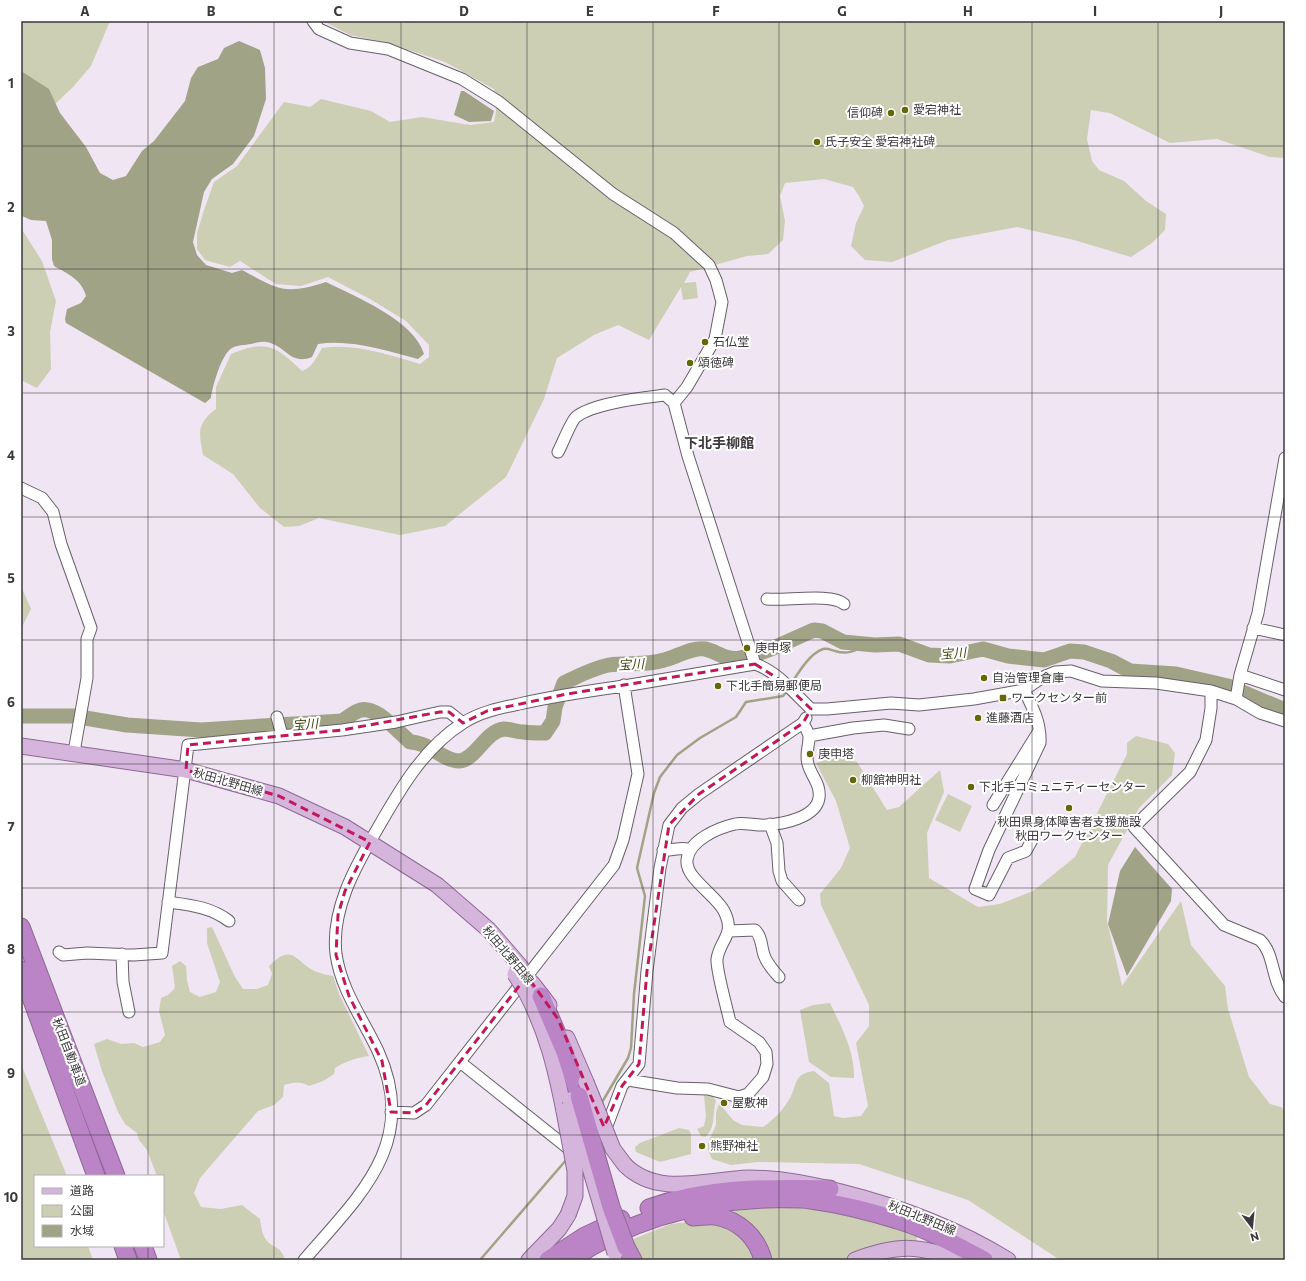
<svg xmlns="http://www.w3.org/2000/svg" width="1306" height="1281" viewBox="0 0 1306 1281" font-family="Commissioner,'Noto Sans JP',sans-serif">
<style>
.green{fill:#cccfb4}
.water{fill:#a0a386}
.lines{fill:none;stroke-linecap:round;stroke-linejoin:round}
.stream{stroke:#a0a386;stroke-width:2.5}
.river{stroke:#a0a386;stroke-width:15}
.minor-casing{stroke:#685f6a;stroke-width:13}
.major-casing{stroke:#8e6996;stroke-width:17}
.highway-casing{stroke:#8e6996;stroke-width:19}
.minor{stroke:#fff;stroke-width:11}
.major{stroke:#d6b5dd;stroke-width:15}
.highway{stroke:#ba84c6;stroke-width:17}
.major-bridge-casing{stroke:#8e6996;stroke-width:17;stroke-linecap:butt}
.highway-bridge-casing{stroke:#8e6996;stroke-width:19;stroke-linecap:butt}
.major-bridge{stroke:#d6b5dd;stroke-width:15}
.highway-bridge{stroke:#ba84c6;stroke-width:17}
.marked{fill:none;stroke:#c2185b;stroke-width:3;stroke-dasharray:8 5;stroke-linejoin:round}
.grid{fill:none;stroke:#3c383d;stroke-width:1;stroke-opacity:0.55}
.poi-dot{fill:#646807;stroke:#fff;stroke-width:1.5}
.labels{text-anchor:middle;stroke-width:4;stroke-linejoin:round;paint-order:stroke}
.poi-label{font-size:12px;fill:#3c383d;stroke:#fff;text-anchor:start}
.street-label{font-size:12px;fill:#3c383d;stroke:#fff}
.water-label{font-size:13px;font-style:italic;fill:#424512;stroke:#fff}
.quarter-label{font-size:14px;font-weight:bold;fill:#3c383d;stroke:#fff}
.neatline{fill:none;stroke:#3c383d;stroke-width:1.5}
.grid-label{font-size:13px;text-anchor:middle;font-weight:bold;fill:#3c383d}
</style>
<rect width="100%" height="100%" fill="#f0e5f2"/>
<!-- green -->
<path class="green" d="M21,21H110L91,66L73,87L53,106L21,109Z
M323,21H1285V158L1270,157L1217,139L1170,143L1110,113L1091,110L1087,139L1092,161L1099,170L1124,181L1146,201L1166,214L1165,230L1152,243L1131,257L1074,240L1017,227L948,240L892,262L865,260L851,246L856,223L864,206L859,196L853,187L824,179L785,183L780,196L785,221L783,240L768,254L747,256L690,272L684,283L696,282L698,298L683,300L681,287L649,340L618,325L594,335L557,358L544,399L506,477L445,526L400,535L319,518L299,526L284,527L260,508L233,474L203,455C199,433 196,424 216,409V387L231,354C266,339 276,346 302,371C313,367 316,358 322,348C355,343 389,355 420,364L429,357V345L406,321L370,299L328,277L301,286L276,284L240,261L230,267L205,260L197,249V233L204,210L214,182L237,166L284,102L310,107L321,99L371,111L390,122L422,117L470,125L494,122L496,111L494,89L445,62L388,43L350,35Z
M21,228L42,261L56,301L50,332L51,369L37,388L21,380Z
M21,586L31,609L21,629Z
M1136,736L1168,744L1175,753L1172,775L1139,808L1108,865L1107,921L1122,986L1181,901L1191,945L1225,986L1228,1009L1249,1077L1270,1104L1281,1107L1285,1111V1260H1060L968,1200L859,1164L758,1162L731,1165L712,1159L708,1150V1143L716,1125V1112L720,1101L722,1102L723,1108L733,1120L742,1125L763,1127C775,1119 784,1109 791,1096C798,1082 794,1074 814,1071L829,1083L834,1116L843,1118L861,1116L868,1106L856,1043L869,1026V1005L821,905L820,894L841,868L850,848L836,801L816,763L836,756L857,762L887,810L899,807L940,770L944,792L927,833L929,878L978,907L1000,904L1033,891L1075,857L1127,754V743Z
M948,794L972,806L960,832L935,820Z
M212,927L235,977L243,989H257L268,985L272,974L269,966C294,941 295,963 317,972C322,974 328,975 333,976L339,994L369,1056C356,1058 346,1061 335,1068L334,1074C326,1080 319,1083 309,1086C300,1081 294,1082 284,1085L283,1097L274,1105L258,1111L200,1178L194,1193L201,1207L221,1209L242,1205L260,1219C261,1226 262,1235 267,1241C275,1249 281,1246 285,1260H181L163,1210V1176H157L147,1150L139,1140L137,1133L125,1124L118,1112L102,1071L94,1044L107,1039L121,1044L134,1043L143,1047L160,1042L165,1035L159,1011L161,998L168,995L175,988L172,966L180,961L186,966L187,980L190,992L200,997L216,992L220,982L207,943V928Z
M830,1003C841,1026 855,1052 854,1078L831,1077L809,1062L800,1010L813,1005Z
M21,1064L67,1176H35V1246H88L93,1260H21Z
M706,1092H710L716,1101C712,1114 716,1128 705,1137L701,1136L697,1129L704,1126L706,1116L704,1096Z
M679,1128L689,1130L691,1134V1154L660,1162L636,1152L635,1147L640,1143Z
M802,1205L850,1213L918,1233L916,1243L857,1253L845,1260H767L762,1244L705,1213L742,1206Z
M703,1220L731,1226L760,1260H637L628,1241L671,1224Z"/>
<!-- water -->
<path class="water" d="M239,41L260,50L265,68L266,99L254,136L233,164L212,179L204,192L193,242L197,255L206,265L232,273L242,270C279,290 285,295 326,282C356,297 414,320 424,354L418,359C386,351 351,339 318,344L312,357C290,366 286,345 266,342C261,341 255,343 251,344C245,345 237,345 232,348C222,353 212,387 211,398L205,403L66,323L65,319L67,309L81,303L86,296C82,280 68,274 54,266L52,259V240L46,221L31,220L22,216L21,213V71L49,89L60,113L86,147L100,173L113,180L126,176L142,151L154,141L185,101L191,78L198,67L218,59L224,48Z
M461,91H464L494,111L491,121L469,122L454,115Z
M1135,847L1172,889L1171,901L1127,976L1108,924L1120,871Z"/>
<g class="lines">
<!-- stream -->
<path class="stream" d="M791,684C799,672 809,654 823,649C828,648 831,650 835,651C847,655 856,651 865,644
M601,1104L628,1058L631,1048L634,994L645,896L637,868L654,793L660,777L677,755L700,738L736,717L746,702L783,696L788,690
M480,1260L567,1159"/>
<!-- river -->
<path class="river" d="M21,716H73L127,725L201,730L342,721C347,718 353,713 358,711C375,703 398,732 410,742C429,742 443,761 459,761C476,760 485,731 504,729C510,729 517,732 523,732C530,733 537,733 545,733L553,721L555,707L564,683C578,676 593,668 609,665C627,662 645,666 664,660C677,657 691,647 705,649C716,651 726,661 740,658C765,654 790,640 814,630L822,631L843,642L875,645L899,644L929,655L950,656L983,649L1008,656L1044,660L1070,651L1084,652L1111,661L1130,671L1176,674L1228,686L1285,710"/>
<!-- minor casing -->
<g class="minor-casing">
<path id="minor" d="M313,21L319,29L350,43L388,49L462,79L499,102L613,194L674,233L709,265L716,280L722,302L715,339L687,387L674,403
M558,452C562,445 571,421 576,417C593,403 642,398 665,395L674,403L688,456L755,664
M21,488L42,498L53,512L61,544L91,628L87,639V678L74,752
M767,599C785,601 832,593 844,604
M1253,628L1285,635
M1240,675L1285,690
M1024,690C1033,708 1041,723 1040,743L989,850L975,889L989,895L1008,858L1026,851L1039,827
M1211,691V708L1206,740L1190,772L1134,827L1224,925L1260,940C1275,954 1271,980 1285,997
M1236,699L1240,675L1258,613L1285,458
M277,717L282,735
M809,736L853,728L884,725L909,729
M993,805L1039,731
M770,824L777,843L779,871L782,881L799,900
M663,850C672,851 683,846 690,850
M168,902C190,905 211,907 229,921
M729,931L755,930C762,937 761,946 764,955C767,964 773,970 779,977
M59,952L63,955L87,953L134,955L162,953L188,745L342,730L396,722L440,712H449L463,723
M122,954L123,982L129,1012
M460,1062L574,1153
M628,1080L677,1088L708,1089L739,1097L748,1094L763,1077L767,1064L766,1052L759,1042L730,1022C727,1008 716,970 717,959C720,939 736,935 724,911C716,895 685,878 687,860C689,840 718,828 735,824C745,822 756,826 766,825C782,824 816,818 819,798C821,784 811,776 808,764C805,754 809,747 809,737C809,733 805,727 803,723L806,718
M391,1112L414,1113L426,1105L614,865L623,840L638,774L624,685
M601,1132L608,1123L622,1086L639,1064L647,971L660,868L669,825L682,808L699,794L803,723
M304,1260C359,1196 420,1143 378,1051C363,1019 341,990 336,954C331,911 354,869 375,833C398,793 422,749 463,723C480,712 500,708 519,704C554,696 588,691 624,686C668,679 711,671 755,664C777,671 795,694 811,709H827L891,703L919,705L974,699L1024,690L1043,677L1055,672L1071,671L1102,681L1156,683L1211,691L1236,699L1260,713L1285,721"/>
</g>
<!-- major casing -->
<g class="major-casing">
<path id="major" d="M21,746L186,770L279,796L345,827L437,885L489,930L521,967
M532,983L549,1005
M526,992C547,1033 555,1066 564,1111
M567,1038L586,1082
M625,1165C658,1198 707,1179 749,1178C781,1178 811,1184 841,1192C901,1207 956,1228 1008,1260
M529,1260L559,1229L568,1215
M855,1260C901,1243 917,1246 963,1260"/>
</g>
<!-- highway casing -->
<g class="highway-casing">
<path id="highway" d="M21,927L116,1176
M21,970L96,1176
M541,996L565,1052L579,1096
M649,1208C710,1186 767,1188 830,1189
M693,1217C700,1217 708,1215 715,1216C739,1220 757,1237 763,1260
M123,1246L128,1260
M143,1246L148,1260
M626,1247L633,1260
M548,1260L585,1236L621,1219
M570,1260C628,1221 696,1202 766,1199C781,1199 797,1198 811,1200C840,1204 869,1211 897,1220C928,1229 956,1245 984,1260"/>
</g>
<!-- minor -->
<use href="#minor" class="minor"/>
<!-- major -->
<use href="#major" class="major"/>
<!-- highway -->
<use href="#highway" class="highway"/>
<!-- major-bridge casing -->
<g class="major-bridge-casing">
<path id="major-bridge" d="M515,974L526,992
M586,1082L613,1149L625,1165
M570,1100L615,1253
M564,1111L575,1171V1196L568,1215"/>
</g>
<!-- highway-bridge casing -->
<g class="highway-bridge-casing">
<path id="highway-bridge" d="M579,1096L611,1207L626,1247"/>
</g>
<!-- major-bridge -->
<use href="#major-bridge" class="major-bridge"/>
<!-- highway-bridge -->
<use href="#highway-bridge" class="highway-bridge"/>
</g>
<!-- marked area -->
<path class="marked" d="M755,664L783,682L811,709L803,723L699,794L669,825L647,971L639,1064L622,1086L604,1127L558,1019L527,976L426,1105L414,1113L391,1112L382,1061L349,996L336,955L338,915L345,891L370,842L279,796L186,770L188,745L342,730L440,712H449L463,723L487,711L567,694Z"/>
<!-- grid -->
<path class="grid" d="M148,21V1176M274,21V1260M401,21V1260M527,21V1260M653,21V1260M779,21V1260M905,21V1260M1032,21V1260M1158,21V1260M21,146H1285M21,269H1285M21,393H1285M21,517H1285M21,640H1285M21,764H1285M21,888H1285M21,1012H1285M21,1135H1285M148,1246V1260"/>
<!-- markers -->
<g class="poi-dot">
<circle cx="905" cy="110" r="4"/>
<circle cx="891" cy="113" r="4"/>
<circle cx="817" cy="142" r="4"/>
<circle cx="705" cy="342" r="4"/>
<circle cx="690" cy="363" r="4"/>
<circle cx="747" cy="648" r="4"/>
<circle cx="984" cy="678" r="4"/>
<circle cx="718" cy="686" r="4"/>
<rect x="999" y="694" width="8" height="8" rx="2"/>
<circle cx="978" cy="718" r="4"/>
<circle cx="810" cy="754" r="4"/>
<circle cx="853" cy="780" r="4"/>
<circle cx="971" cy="787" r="4"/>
<circle cx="1069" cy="808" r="4"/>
<circle cx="724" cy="1103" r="4"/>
<circle cx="702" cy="1146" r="4"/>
</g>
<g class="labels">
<!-- poi labels -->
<g class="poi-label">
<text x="913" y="114">愛宕神社</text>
<text x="883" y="117" text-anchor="end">信仰碑</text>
<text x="825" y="146">氏子安全 愛宕神社碑</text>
<text x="713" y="346">石仏堂</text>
<text x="698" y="367">頌徳碑</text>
<text x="755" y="652">庚申塚</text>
<text x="992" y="682">自治管理倉庫</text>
<text x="726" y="690">下北手簡易郵便局</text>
<text x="1011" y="702">ワークセンター前</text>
<text x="986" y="722">進藤酒店</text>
<text x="818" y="758">庚申塔</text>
<text x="861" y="784">柳舘神明社</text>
<text x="979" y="791">下北手コミュニティーセンター</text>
<text x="1069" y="826" text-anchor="middle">秋田県身体障害者支援施設<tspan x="1069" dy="14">秋田ワークセンター</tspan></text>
<text x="732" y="1107">屋敷神</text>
<text x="710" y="1150">熊野神社</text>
</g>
<!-- street labels -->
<g class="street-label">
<text transform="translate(228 782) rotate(16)" y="4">秋田北野田線</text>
<text transform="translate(508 955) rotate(50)" y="4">秋田北野田線</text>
<text transform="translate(69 1052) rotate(69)" y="4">秋田自動車道</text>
<text transform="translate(922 1218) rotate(22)" y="4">秋田北野田線</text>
</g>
<!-- water labels -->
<g class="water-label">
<text transform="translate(953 653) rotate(-5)" y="5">宝川</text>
<text transform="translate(631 664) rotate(-3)" y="5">宝川</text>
<text transform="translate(305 724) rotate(-4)" y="5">宝川</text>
</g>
<!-- quarter labels -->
<g class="quarter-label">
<text x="719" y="448">下北手柳館</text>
</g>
</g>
<!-- border -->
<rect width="1306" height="1281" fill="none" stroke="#ffffff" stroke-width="44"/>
<!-- legend -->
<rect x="34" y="1175" width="130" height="72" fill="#ffffff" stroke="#b1afb1"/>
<rect x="42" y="1188" width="20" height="6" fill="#d6b5dd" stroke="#b1afb1"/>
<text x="70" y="1195" font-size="12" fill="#3c383d">道路</text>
<rect x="42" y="1205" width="20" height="12" fill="#cccfb4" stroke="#b1afb1"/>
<text x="70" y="1215" font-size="12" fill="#3c383d">公園</text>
<rect x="42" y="1225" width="20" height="12" fill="#a0a386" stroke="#b1afb1"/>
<text x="70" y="1235" font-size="12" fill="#3c383d">水域</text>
<!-- north arrow -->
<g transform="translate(1252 1227) rotate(164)" stroke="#ffffff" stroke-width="3" paint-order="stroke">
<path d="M0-3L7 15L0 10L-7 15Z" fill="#3c383d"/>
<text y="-6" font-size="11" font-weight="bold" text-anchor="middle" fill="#3c383d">N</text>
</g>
<rect x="22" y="22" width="1262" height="1237" class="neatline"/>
<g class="grid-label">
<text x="85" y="16">A</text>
<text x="211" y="16">B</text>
<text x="338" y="16">C</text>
<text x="464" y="16">D</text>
<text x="590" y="16">E</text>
<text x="716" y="16">F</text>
<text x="842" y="16">G</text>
<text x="968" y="16">H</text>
<text x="1095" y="16">I</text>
<text x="1221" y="16">J</text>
<text x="11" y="88">1</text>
<text x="11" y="212">2</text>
<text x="11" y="336">3</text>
<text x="11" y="460">4</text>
<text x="11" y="583">5</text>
<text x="11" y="707">6</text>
<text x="11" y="831">7</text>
<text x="11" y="954">8</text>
<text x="11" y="1078">9</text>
<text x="11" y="1202">10</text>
</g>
</svg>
